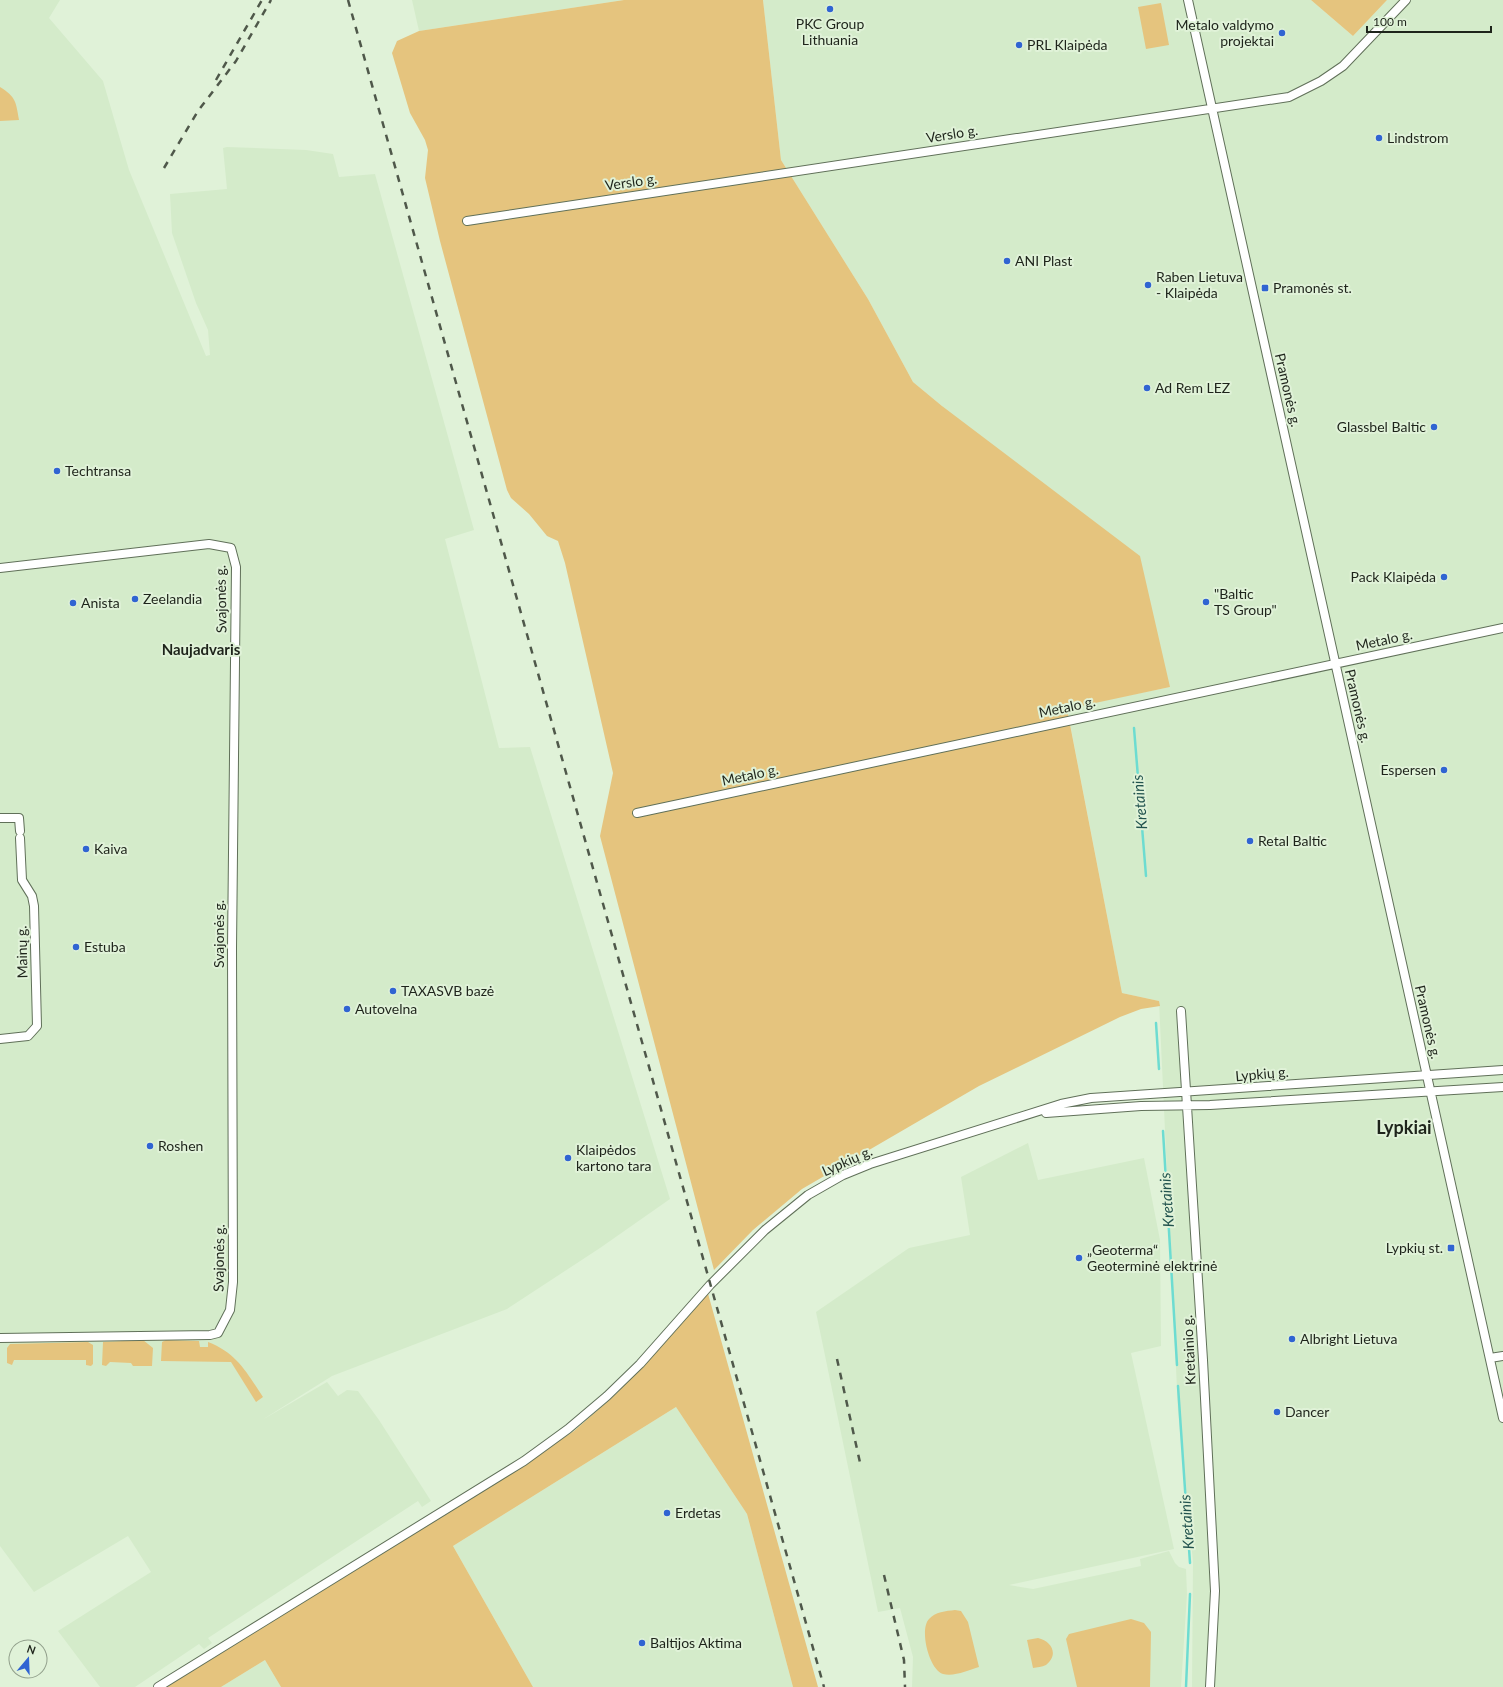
<svg xmlns="http://www.w3.org/2000/svg" width="1503" height="1687" viewBox="0 0 1503 1687" font-family="Lato,sans-serif">
<style>
.built{fill:#d4ebca}
.green{fill:#e5c47e}
.lines{fill:none;stroke-linecap:round;stroke-linejoin:round}
.stream{stroke:#6ddcd1;stroke-width:2.5}
.minor-casing{stroke:#607059;stroke-width:10}
.minor{stroke:#fff;stroke-width:8}
.rail{stroke:#4f584a;stroke-width:2.5;stroke-dasharray:7 7;stroke-linecap:butt}
.poi-dot{fill:#3064d2;stroke:#e0f2d8;stroke-width:1.5}
.labels{text-anchor:middle;stroke-width:4;stroke-linejoin:round;paint-order:stroke}
.poi-label{font-size:14px;fill:#1e241b;stroke:#e0f2d8;text-anchor:start}
.street-label{font-size:14px;fill:#1e241b;stroke:#e0f2d8}
.neighbourhood-label{font-size:15px;font-weight:bold;fill:#1e241b;stroke:#e0f2d8}
.water-label{font-size:15px;font-style:italic;fill:#22534e;stroke:#e0f2d8}
.district-label{font-size:18px;font-weight:bold;fill:#1e241b;stroke:#e0f2d8}
</style>
<rect width="100%" height="100%" fill="#e0f2d8"/>
<!-- built -->
<path class="built" d="M0,0H60L49,18L103,81L129,170L206,356L210,355L208,330L196,303L172,233L170,194L227,189L223,148L227,147L306,150L333,154L339,177L375,174L474,530L445,539L499,748L530,747L670,1199L600,1248L507,1309L332,1376L262,1420L327,1382L338,1396L347,1390L358,1391L379,1420L431,1501L422,1507L418,1501L208,1638L212,1643L204,1649L199,1644L135,1687H100L58,1631L151,1572L128,1536L34,1592L0,1546Z
M412,0H624L419,31Z
M763,0H1311L1353,36L1387,0H1503V1687H1192L1193,1562L1178,1411L1159,1001L1122,993L1067,708L1170,687L942,406L913,382L868,299L781,160Z
M1028,1143L1038,1180L1144,1158L1160,1240L1161,1346L1131,1353L1174,1549L1009,1585L1033,1589L1141,1566L1140,1559L1169,1551L1175,1563L1179,1567L1186,1569L1187,1594L1181,1687H912L913,1657L900,1608L878,1612L816,1312L909,1248L970,1235L961,1177Z
M676,1407L747,1514L793,1687H533L453,1546Z
M265,1660L281,1687H221Z"/>
<!-- green -->
<path class="green" d="M624,0H763L781,160L868,299L913,382L942,406L1140,556L1170,687L1067,709L1122,993L1159,1001L1160,1006L1141,1009L1120,1017L979,1086L802,1189L753,1230L714,1270L600,836L613,773L565,563L558,541L547,536L529,514L511,498L507,490L440,241L425,178L428,150L425,140L410,113L392,53L397,41L419,31Z
M1311,0H1387L1353,36Z
M1161,3L1169,45L1146,49L1138,7Z
M0,87C16,97 16,102 19,120L0,121Z
M707,1290L818,1687H793L747,1514L676,1407L453,1546L533,1687H281L265,1660L221,1687H166L456,1508L574,1431L617,1393Z
M143,1340L153,1348L152,1366H133L131,1363L110,1362L106,1366L102,1365L103,1342Z
M166,1340L199,1341L200,1347H208V1342C237,1353 247,1373 263,1397L256,1402L231,1362L161,1361L162,1342Z
M88,1342L93,1345V1364L91,1366L86,1365V1360H14L12,1365L7,1363V1348L10,1344Z
M955,1610L961,1611L968,1622L979,1667C969,1670 954,1677 943,1674C929,1670 919,1629 929,1619C935,1612 946,1611 955,1610Z
M1131,1619L1144,1623L1151,1632L1150,1687H1077L1066,1639L1069,1634Z
M1038,1638C1052,1641 1059,1655 1046,1665C1042,1667 1037,1667 1033,1668L1027,1640Z"/>
<g class="lines">
<!-- stream -->
<path class="stream" d="M1134,728L1146,876
M1156,1023L1159,1069
M1163,1131L1177,1365
M1178,1386L1190,1563
M1186,1687L1190,1594"/>
<!-- minor casing -->
<g class="minor-casing">
<path id="minor" d="M1188,0L1503,1418
M467,221L1289,97L1321,81L1343,66L1406,0
M0,568L209,544L231,548L236,567L232,948L233,1282L230,1310L218,1333L210,1335L0,1338
M637,813L1503,628
M0,818H19L20,831
M1181,1011L1203,1360L1215,1591L1210,1687
M0,1039L28,1036L37,1026L34,906L32,896L22,880L20,838
M1046,1113L1141,1106L1210,1105L1503,1087
M1490,1358L1503,1356
M158,1687L524,1461L568,1429L607,1396L640,1364L710,1285L765,1230L808,1195L843,1175L870,1164L1061,1104L1091,1098L1503,1070"/>
</g>
<!-- minor -->
<use href="#minor" class="minor"/>
<!-- rail -->
<path class="rail" d="M348,0L824,1687
M216,80L262,0
M164,168L198,111L236,61L271,0
M837,1359L861,1467
M884,1575L904,1660L905,1687"/>
</g>
<!-- markers -->
<g class="poi-dot">
<circle cx="830" cy="9" r="4"/>
<circle cx="1282" cy="33" r="4"/>
<circle cx="1019" cy="45" r="4"/>
<circle cx="1379" cy="138" r="4"/>
<circle cx="1007" cy="261" r="4"/>
<circle cx="1148" cy="285" r="4"/>
<rect x="1261" y="284" width="8" height="8" rx="2"/>
<circle cx="1147" cy="388" r="4"/>
<circle cx="1434" cy="427" r="4"/>
<circle cx="57" cy="471" r="4"/>
<circle cx="1444" cy="577" r="4"/>
<circle cx="135" cy="599" r="4"/>
<circle cx="1206" cy="602" r="4"/>
<circle cx="73" cy="603" r="4"/>
<circle cx="1444" cy="770" r="4"/>
<circle cx="1250" cy="841" r="4"/>
<circle cx="86" cy="849" r="4"/>
<circle cx="76" cy="947" r="4"/>
<circle cx="393" cy="991" r="4"/>
<circle cx="347" cy="1009" r="4"/>
<circle cx="150" cy="1146" r="4"/>
<circle cx="568" cy="1158" r="4"/>
<rect x="1447" y="1244" width="8" height="8" rx="2"/>
<circle cx="1079" cy="1258" r="4"/>
<circle cx="1292" cy="1339" r="4"/>
<circle cx="1277" cy="1412" r="4"/>
<circle cx="667" cy="1513" r="4"/>
<circle cx="642" cy="1643" r="4"/>
</g>
<g class="labels">
<!-- poi labels -->
<g class="poi-label">
<text x="830" y="29" text-anchor="middle">PKC Group<tspan x="830" dy="16">Lithuania</tspan></text>
<text x="1274" y="30" text-anchor="end">Metalo valdymo<tspan x="1274" dy="16">projektai</tspan></text>
<text x="1027" y="50">PRL Klaipėda</text>
<text x="1387" y="143">Lindstrom</text>
<text x="1015" y="266">ANI Plast</text>
<text x="1156" y="282">Raben Lietuva<tspan x="1156" dy="16">- Klaipėda</tspan></text>
<text x="1273" y="293">Pramonės st.</text>
<text x="1155" y="393">Ad Rem LEZ</text>
<text x="1426" y="432" text-anchor="end">Glassbel Baltic</text>
<text x="65" y="476">Techtransa</text>
<text x="1436" y="582" text-anchor="end">Pack Klaipėda</text>
<text x="1214" y="599">"Baltic<tspan x="1214" dy="16">TS Group"</tspan></text>
<text x="143" y="604">Zeelandia</text>
<text x="81" y="608">Anista</text>
<text x="1436" y="775" text-anchor="end">Espersen</text>
<text x="1258" y="846">Retal Baltic</text>
<text x="94" y="854">Kaiva</text>
<text x="84" y="952">Estuba</text>
<text x="401" y="996">TAXASVB bazė</text>
<text x="355" y="1014">Autovelna</text>
<text x="158" y="1151">Roshen</text>
<text x="576" y="1155">Klaipėdos<tspan x="576" dy="16">kartono tara</tspan></text>
<text x="1443" y="1253" text-anchor="end">Lypkių st.</text>
<text x="1087" y="1255">„Geoterma“<tspan x="1087" dy="16">Geoterminė elektrinė</tspan></text>
<text x="1300" y="1344">Albright Lietuva</text>
<text x="1285" y="1417">Dancer</text>
<text x="675" y="1518">Erdetas</text>
<text x="650" y="1648">Baltijos Aktima</text>
</g>
<!-- street labels -->
<g class="street-label">
<text transform="translate(952 134) rotate(-9)" y="5">Verslo g.</text>
<text transform="translate(631 182) rotate(-8)" y="5">Verslo g.</text>
<text transform="translate(1288 390) rotate(77)" y="5">Pramonės g.</text>
<text transform="translate(221 599) rotate(-91)" y="5">Svajonės g.</text>
<text transform="translate(1384 640) rotate(-12)" y="5">Metalo g.</text>
<text transform="translate(1358 706) rotate(77)" y="5">Pramonės g.</text>
<text transform="translate(1067 707) rotate(-12)" y="5">Metalo g.</text>
<text transform="translate(750 775) rotate(-12)" y="5">Metalo g.</text>
<text transform="translate(219 934) rotate(-90)" y="5">Svajonės g.</text>
<text transform="translate(22 952) rotate(-91)" y="5">Mainų g.</text>
<text transform="translate(1428 1022) rotate(77)" y="5">Pramonės g.</text>
<text transform="translate(1262 1074) rotate(-5)" y="5">Lypkių g.</text>
<text transform="translate(847 1161) rotate(-24)" y="5">Lypkių g.</text>
<text transform="translate(219 1258) rotate(-89)" y="5">Svajonės g.</text>
<text transform="translate(1189 1350) rotate(-93)" y="5">Kretainio g.</text>
</g>
<!-- neighbourhood labels -->
<g class="neighbourhood-label">
<text x="201" y="655">Naujadvaris</text>
</g>
<!-- water labels -->
<g class="water-label">
<text transform="translate(1140 802) rotate(-95)" y="5">Kretainis</text>
<text transform="translate(1167 1200) rotate(-94)" y="5">Kretainis</text>
<text transform="translate(1187 1522) rotate(-94)" y="5">Kretainis</text>
</g>
<!-- district labels -->
<g class="district-label">
<text x="1404" y="1134">Lypkiai</text>
</g>
</g>
<!-- north arrow -->
<g transform="translate(28 1659) rotate(19)"><circle r="19" fill="#e0f2d8" stroke="#92a08c"/>
<path d="M0-3L7 15L0 10L-7 15Z" fill="#3064d2"/>
<text y="-6" font-size="11" font-weight="bold" text-anchor="middle" fill="#1e241b">N</text>
</g>
<!-- scale -->
<path d="M1367 26v6h124v-6" fill="none" stroke="#1e241b" stroke-width="2"/>
<text x="1373" y="26" font-size="12" fill="#1e241b" stroke="#e0f2d8" stroke-width="3" paint-order="stroke">100 m</text>
</svg>
